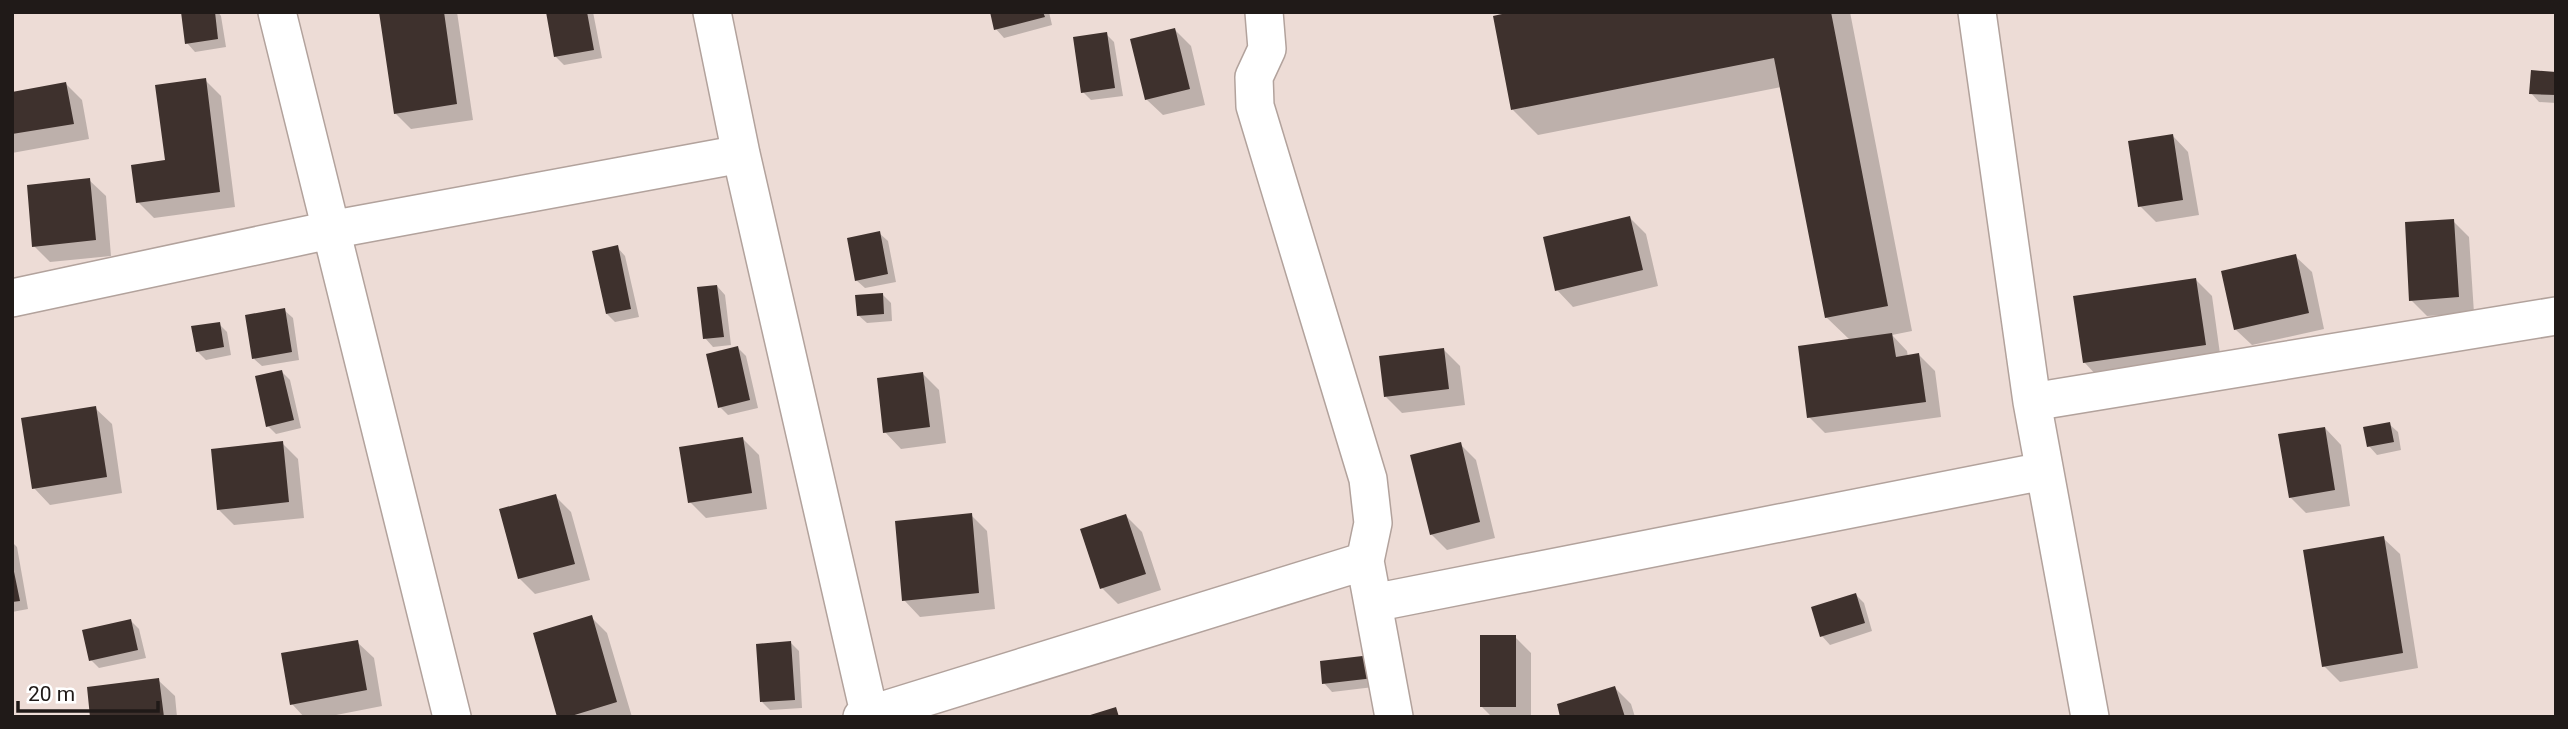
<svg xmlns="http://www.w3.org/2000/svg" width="2568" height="729" viewBox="0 0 2568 729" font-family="Roboto,sans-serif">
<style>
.shadow{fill:#0003}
.building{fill:#3e312d}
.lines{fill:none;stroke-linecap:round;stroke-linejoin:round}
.minor-casing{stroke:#b2a29c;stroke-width:40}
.minor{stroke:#fff;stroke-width:37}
</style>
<rect width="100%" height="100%" fill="#eddcd6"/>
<!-- shadow -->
<path class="shadow" d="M183,12H218L221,16L226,47L195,52L187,43Z
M381,12H457L473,120L411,129L395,113Z
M547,12H593L602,58L564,65L556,57Z
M997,12H1049L1052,25L1004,38L996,29Z
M1520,12H1850L1912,331L1892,335L1907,351L1908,357L1919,355L1935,371L1941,417L1825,433L1809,417L1850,340L1826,317L1781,87L1538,135L1513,110Z
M1175,30L1191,46L1205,105L1163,115L1146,99Z
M1106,34L1114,42L1123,96L1091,100L1083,92Z
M2556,73V103L2539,102L2531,93Z
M205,80L221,96L235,207L154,218L138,202L167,162Z
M66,84L82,100L89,139L12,153V93Z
M2172,135L2188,152L2199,215L2156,222L2140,206Z
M89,180L106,196L111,256L50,262L34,246Z
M1630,218L1646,234L1658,286L1573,307L1557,290Z
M2453,221L2469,237L2474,313L2427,316L2411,300Z
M879,233L888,241L896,282L865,288L856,280Z
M617,247L625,256L639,317L615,322L607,314Z
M2295,256L2312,272L2324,329L2252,345L2235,329Z
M2196,280L2212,296L2221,361L2100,379L2084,362Z
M717,286L725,295L731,345L713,347L705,338Z
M883,295L891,303L892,321L867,323L858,315Z
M284,310L293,318L299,360L262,366L253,358Z
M219,324L227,332L231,355L206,360L197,351Z
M738,348L746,356L758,408L728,415L720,407Z
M1444,350L1460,366L1465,405L1402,413L1386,397Z
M282,372L290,380L301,428L276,434L268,426Z
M923,374L939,390L946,443L901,449L885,432Z
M95,408L112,424L122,493L50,505L34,488Z
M2389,424L2398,432L2401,450L2377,455L2369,446Z
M2325,428L2341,445L2350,506L2306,513L2290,497Z
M743,439L759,455L767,509L706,518L690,502Z
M282,443L298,459L304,518L234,525L218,509Z
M1460,444L1476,460L1495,538L1447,550L1431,534Z
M555,496L571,512L590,580L535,594L519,578Z
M971,515L987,531L995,609L920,617L904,600Z
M1126,516L1142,532L1161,590L1118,604L1102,588Z
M2383,538L2400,554L2418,668L2340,682L2324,666Z
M12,542L17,547L28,609L12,612Z
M1856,595L1864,603L1872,631L1830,645L1822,636Z
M591,617L607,633L632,717H559Z
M131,621L139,629L146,658L99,668L91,660Z
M1515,637L1531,653V717H1492L1482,707Z
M357,642L374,658L382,706L326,717H304L292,704Z
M790,642L799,651L802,708L770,710L762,702Z
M1371,657L1382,686L1332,692L1324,683Z
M158,680L175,696L177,717H92Z
M1615,688L1631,704L1635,717H1562Z"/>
<!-- building -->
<path class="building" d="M181,12H215L218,39L185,44Z
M379,12H444L457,104L394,114Z
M546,12H587L594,50L554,57Z
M990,12H1043L1045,17L994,30Z
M1511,12H1831L1888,306L1825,318L1774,58L1511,110L1493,16Z
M1175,28L1190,89L1145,100L1130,39Z
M1107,32L1115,88L1081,93L1073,37Z
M2531,70L2556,72V95L2529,94Z
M206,78L220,192L136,203L131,165L165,160L155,85Z
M66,82L74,124L12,134V92Z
M2173,134L2183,200L2138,207L2128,141Z
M90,178L96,240L32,247L27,185Z
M1630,216L1643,270L1555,291L1543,237Z
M2454,219L2459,297L2409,301L2405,222Z
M880,231L888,274L855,281L847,238Z
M618,245L631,309L606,314L592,251Z
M2296,254L2309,313L2234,330L2221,271Z
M2196,278L2206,345L2083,363L2073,296Z
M717,285L724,337L703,339L697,287Z
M883,293L884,314L857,316L855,295Z
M285,308L292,352L252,359L245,315Z
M220,322L224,347L196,352L191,326Z
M1892,333L1896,357L1919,353L1926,402L1807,418L1798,346Z
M738,346L750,400L718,408L706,354Z
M1444,348L1449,389L1384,397L1379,356Z
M282,370L294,420L266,427L255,376Z
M923,372L930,427L883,433L877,378Z
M96,406L107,477L32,489L21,418Z
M2390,422L2394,442L2367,447L2363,427Z
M2325,427L2335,490L2289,498L2278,434Z
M743,437L752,493L688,503L679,447Z
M283,441L289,502L217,510L211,449Z
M1461,442L1480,522L1430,535L1410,455Z
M556,494L575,564L518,579L499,509Z
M972,513L979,593L902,601L895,521Z
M1126,514L1146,574L1100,589L1080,529Z
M2384,536L2403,653L2322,667L2303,550Z
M12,562L20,601L12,602Z
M1856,593L1865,623L1820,637L1811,607Z
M592,615L617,702L568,717H557L533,633Z
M131,619L138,650L89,661L82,630Z
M1480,635H1516V707H1480Z
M358,640L367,690L290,705L281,653Z
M791,641L795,700L760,702L756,644Z
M1371,655L1374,678L1322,684L1320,661Z
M159,678L164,717H90L87,687Z
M1615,686L1625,717H1560L1557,704Z
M1116,707L1119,717H1087V716Z"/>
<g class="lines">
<!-- minor casing -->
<g class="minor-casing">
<path id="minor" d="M277,12L452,717
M712,12L741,154L870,717
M1264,12L1267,49L1254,77L1255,106L1368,479L1373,523L1365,561
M1977,12L2032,402L2090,717
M12,298L330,230L741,154
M2032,402L2556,316
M1373,603L2044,471
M862,717L1365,561L1394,717"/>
</g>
<!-- minor -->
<use href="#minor" class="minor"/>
</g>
<!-- border -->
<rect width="2568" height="729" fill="none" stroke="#201a18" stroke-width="28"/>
<!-- scale -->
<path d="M18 701v10h140v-10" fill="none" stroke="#201a18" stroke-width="3.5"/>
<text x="28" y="701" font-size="21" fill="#201a18" stroke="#ffffff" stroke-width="5" paint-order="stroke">20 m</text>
</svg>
